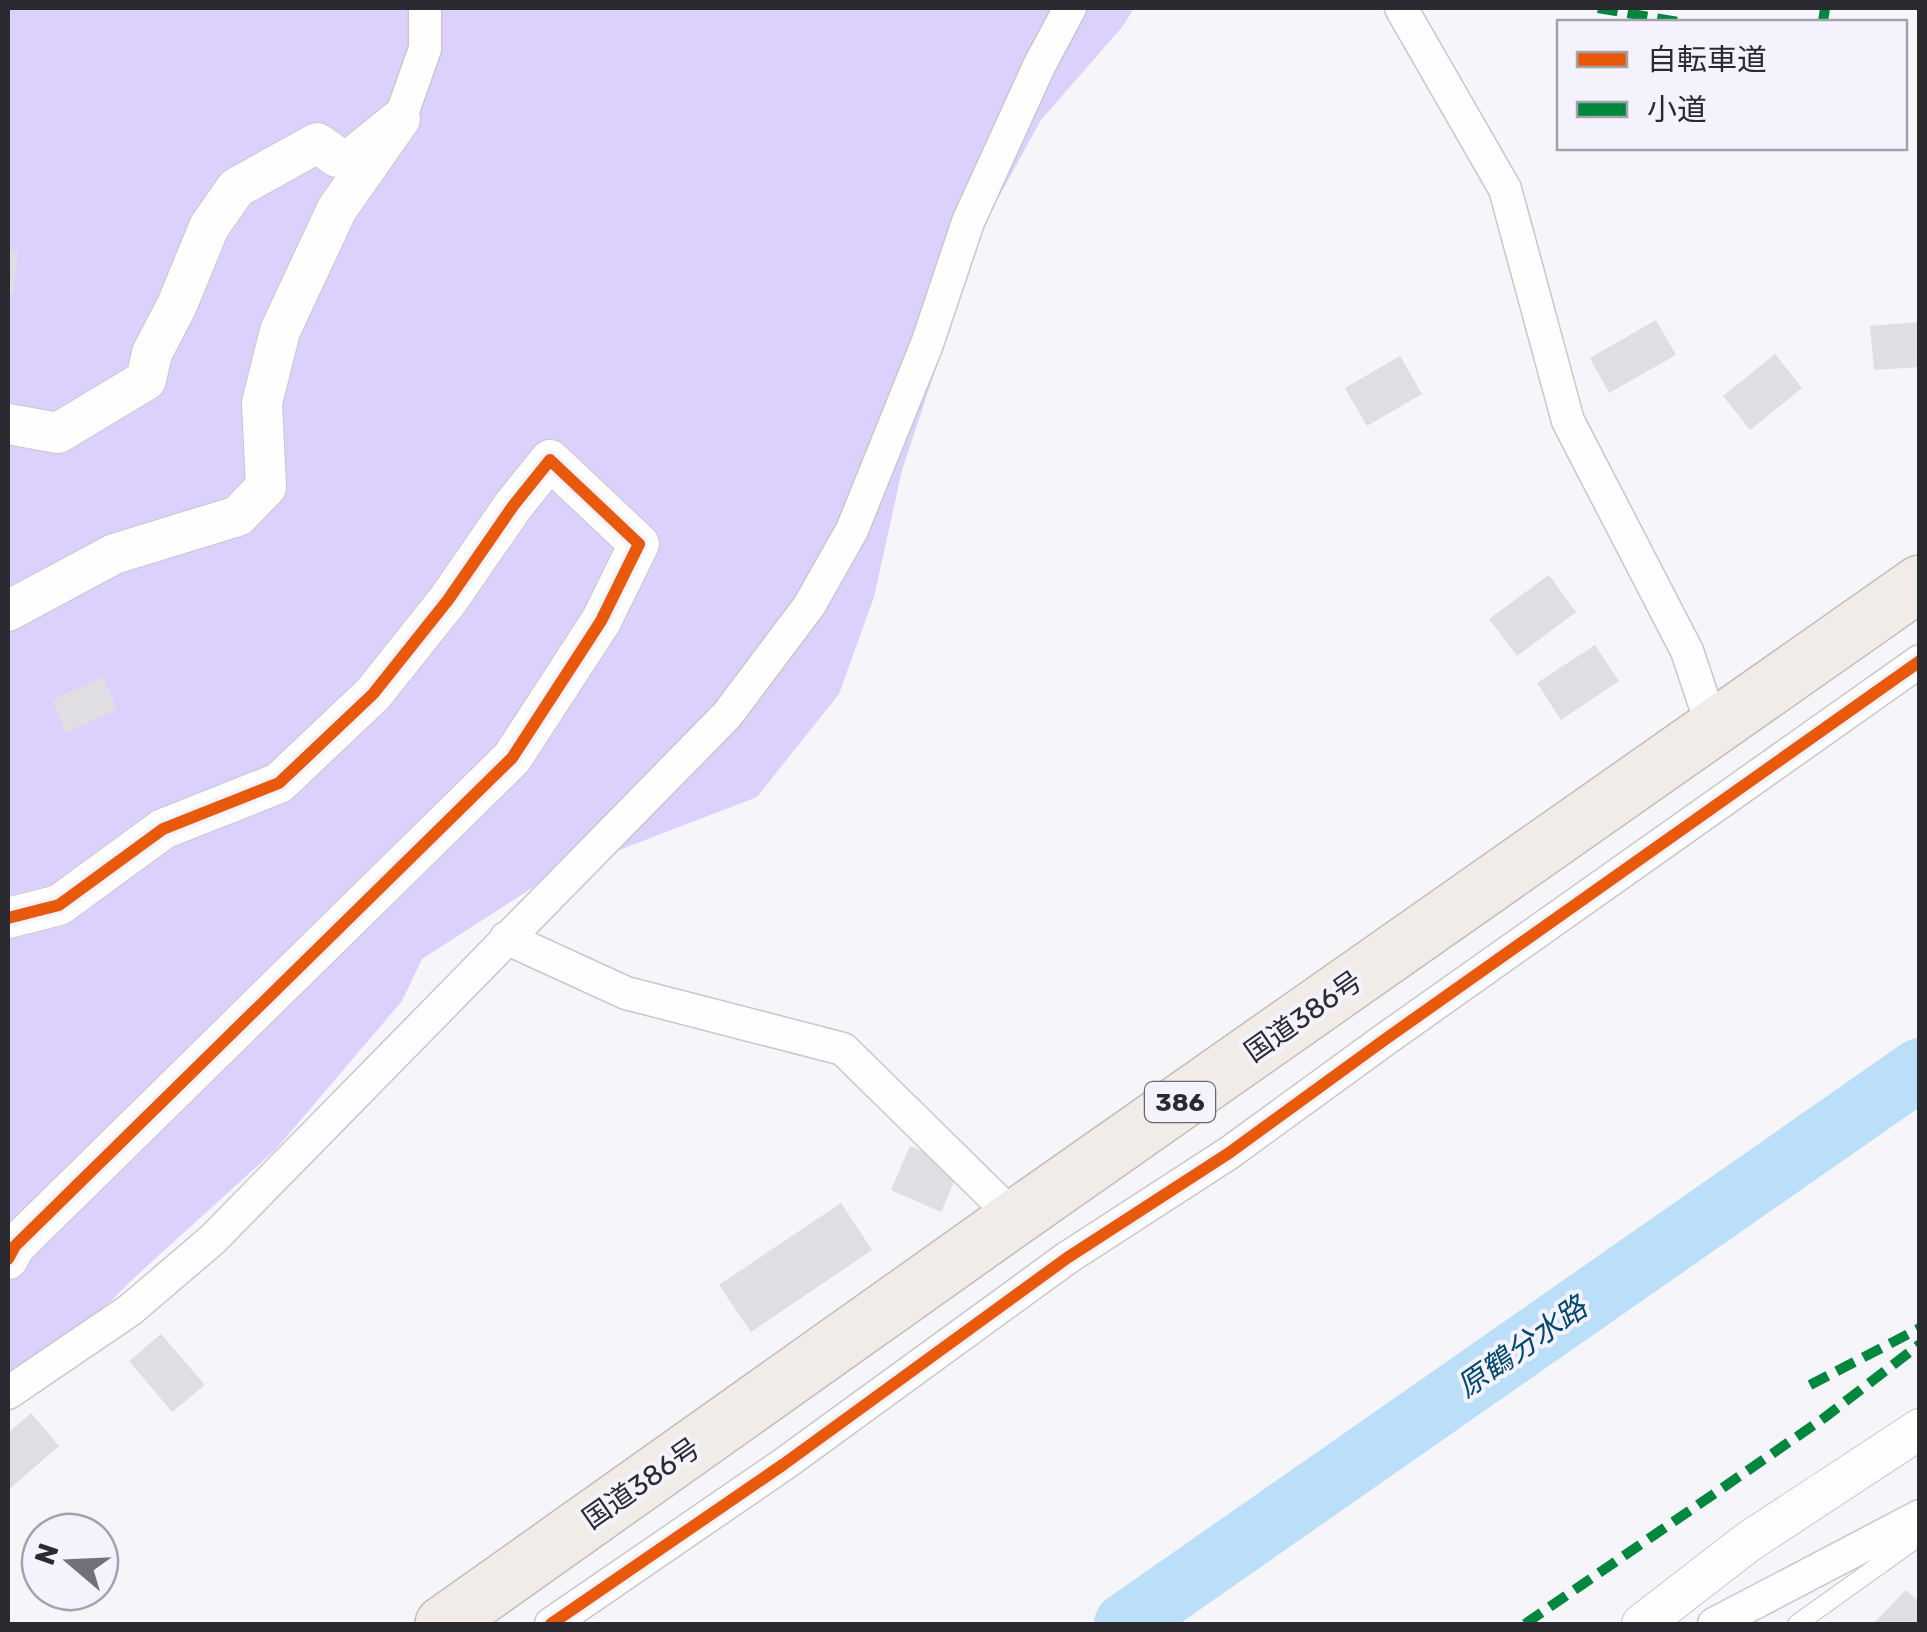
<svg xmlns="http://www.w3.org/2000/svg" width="1927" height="1632" viewBox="0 0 1927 1632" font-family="Rubik,'Noto Sans JP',sans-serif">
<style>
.green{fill:#dcd1fc}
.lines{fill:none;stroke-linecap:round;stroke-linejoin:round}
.river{stroke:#bcdff9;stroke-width:62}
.building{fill:#e0dde3}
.service-casing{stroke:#c7c7cc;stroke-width:20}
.minor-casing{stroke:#c7c7cc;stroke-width:35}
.tertiary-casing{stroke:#c7c7cc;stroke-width:42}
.trunk-casing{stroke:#c4bcb7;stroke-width:58}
.service{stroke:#fefefe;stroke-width:18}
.minor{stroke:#fefefe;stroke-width:32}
.tertiary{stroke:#fefefe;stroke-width:40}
.trunk{stroke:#f2ece8;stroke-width:55}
.quiet{stroke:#00873e;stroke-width:10;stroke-dasharray:20 10;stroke-linecap:butt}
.cycleway-casing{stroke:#f4f2fd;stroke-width:19}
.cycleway{stroke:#e8590c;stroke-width:12}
.labels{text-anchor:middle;stroke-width:8;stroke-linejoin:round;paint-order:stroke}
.shield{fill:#f4f2fd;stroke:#68666e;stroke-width:2.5}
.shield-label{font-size:25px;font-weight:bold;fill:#2c2a31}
.street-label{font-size:28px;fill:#2c2a31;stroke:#f4f2fd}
.water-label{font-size:30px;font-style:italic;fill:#00496f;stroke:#f4f2fd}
</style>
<rect width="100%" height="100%" fill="#f5f5fa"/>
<!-- green -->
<path class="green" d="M8,8H1134L1123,26L1041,120L984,224L902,470L874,597L839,694L757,797L549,877L422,959L402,1001L276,1149L136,1276L8,1403Z"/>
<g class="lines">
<!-- river -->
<path class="river" d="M1125,1624L1920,1069"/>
</g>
<!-- building -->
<path class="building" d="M8,250L18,251L13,294L8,293Z
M1656,320L1676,355L1609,393L1590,358Z
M1920,322V367L1874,370L1870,326Z
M1775,354L1802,388L1750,430L1723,396Z
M1400,356L1422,394L1367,426L1345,388Z
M1549,575L1576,612L1517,656L1489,619Z
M1595,645L1619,681L1561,720L1537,683Z
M103,677L117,709L66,733L52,700Z
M910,1146L960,1168L941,1212L891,1190Z
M841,1203L872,1250L751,1332L719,1285Z
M161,1334L205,1385L172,1412L129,1361Z
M31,1413L59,1446L8,1490V1433Z
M1906,1590L1920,1603V1624H1873Z"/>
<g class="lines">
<!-- service casing -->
<g class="service-casing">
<path id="service" d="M1797,1624L1920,1536"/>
</g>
<!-- minor casing -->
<g class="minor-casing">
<path id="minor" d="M1401,8L1505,189L1568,421L1687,651L1713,729
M400,119L425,49V8
M506,938L626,993L843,1049L1015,1218
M8,1393L130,1310L212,1240L727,715L809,606L852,530L927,344L968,222L1039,66L1070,8
M551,1624L784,1464L1067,1258L1229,1153L1387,1038L1920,661
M1714,1624L1920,1516"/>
</g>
<!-- tertiary casing -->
<g class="tertiary-casing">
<path id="tertiary" d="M8,424L58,433L146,380L152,353L177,305L209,227L236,188L317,143L337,157L352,158L400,119L337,209L280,331L262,403L266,487L238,516L114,554L8,611
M8,918L59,905L163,829L279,783L373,694L448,600L513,506L550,460L639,544L601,621L512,758L15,1246L8,1259
M1642,1624L1748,1542L1920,1429"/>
</g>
<!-- trunk casing -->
<g class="trunk-casing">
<path id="trunk" d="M443,1624L1015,1218L1920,583"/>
</g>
<!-- service -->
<use href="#service" class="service"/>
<!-- minor -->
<use href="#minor" class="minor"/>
<!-- tertiary -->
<use href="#tertiary" class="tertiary"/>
<!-- trunk -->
<use href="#trunk" class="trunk"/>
<!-- quiet -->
<path class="quiet" d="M1598,8L1678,22
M1823,22L1825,8
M1810,1385L1920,1328
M1525,1624L1824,1418L1920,1344"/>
<!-- cycleway casing -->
<g class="cycleway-casing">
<path id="cycleway" d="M8,918L59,905L163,829L279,783L373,694L448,600L513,506L550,460L639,544L601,621L512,758L15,1246L8,1259
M551,1624L784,1464L1067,1258L1229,1153L1387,1038L1920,661"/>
</g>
<!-- cycleway -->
<use href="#cycleway" class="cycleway"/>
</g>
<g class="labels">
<!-- shield labels -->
<rect class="shield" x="1145" y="1082" width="70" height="40" rx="8"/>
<g class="shield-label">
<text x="1180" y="1111">386</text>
</g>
<!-- street labels -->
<g class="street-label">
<text transform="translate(1303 1016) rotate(-35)" y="10">国道386号</text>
<text transform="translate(641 1483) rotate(-35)" y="10">国道386号</text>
</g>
<!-- water labels -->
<g class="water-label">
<text transform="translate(1522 1347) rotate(-35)" y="10">原鶴分水路</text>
</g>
</g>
<!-- border -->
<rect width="1927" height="1632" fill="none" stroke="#2c2a31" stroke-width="20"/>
<!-- legend -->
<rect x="1557" y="20" width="350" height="130" fill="#f4f2fd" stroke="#a4a2ab" stroke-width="2.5"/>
<rect x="1577" y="52" width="50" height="15" fill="#e8590c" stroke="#a4a2ab" stroke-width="2.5"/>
<text x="1647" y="70" font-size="30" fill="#2c2a31">自転車道</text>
<rect x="1577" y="102" width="50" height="15" fill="#00873e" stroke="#a4a2ab" stroke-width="2.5"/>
<text x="1647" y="120" font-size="30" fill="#2c2a31">小道</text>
<!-- north arrow -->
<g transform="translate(70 1562) rotate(289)"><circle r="48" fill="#f4f2fd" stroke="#a4a2ab" stroke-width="2.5"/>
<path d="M0-8L18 38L0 25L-18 38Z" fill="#727177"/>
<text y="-15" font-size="28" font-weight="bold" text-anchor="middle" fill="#2c2a31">N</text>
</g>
</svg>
